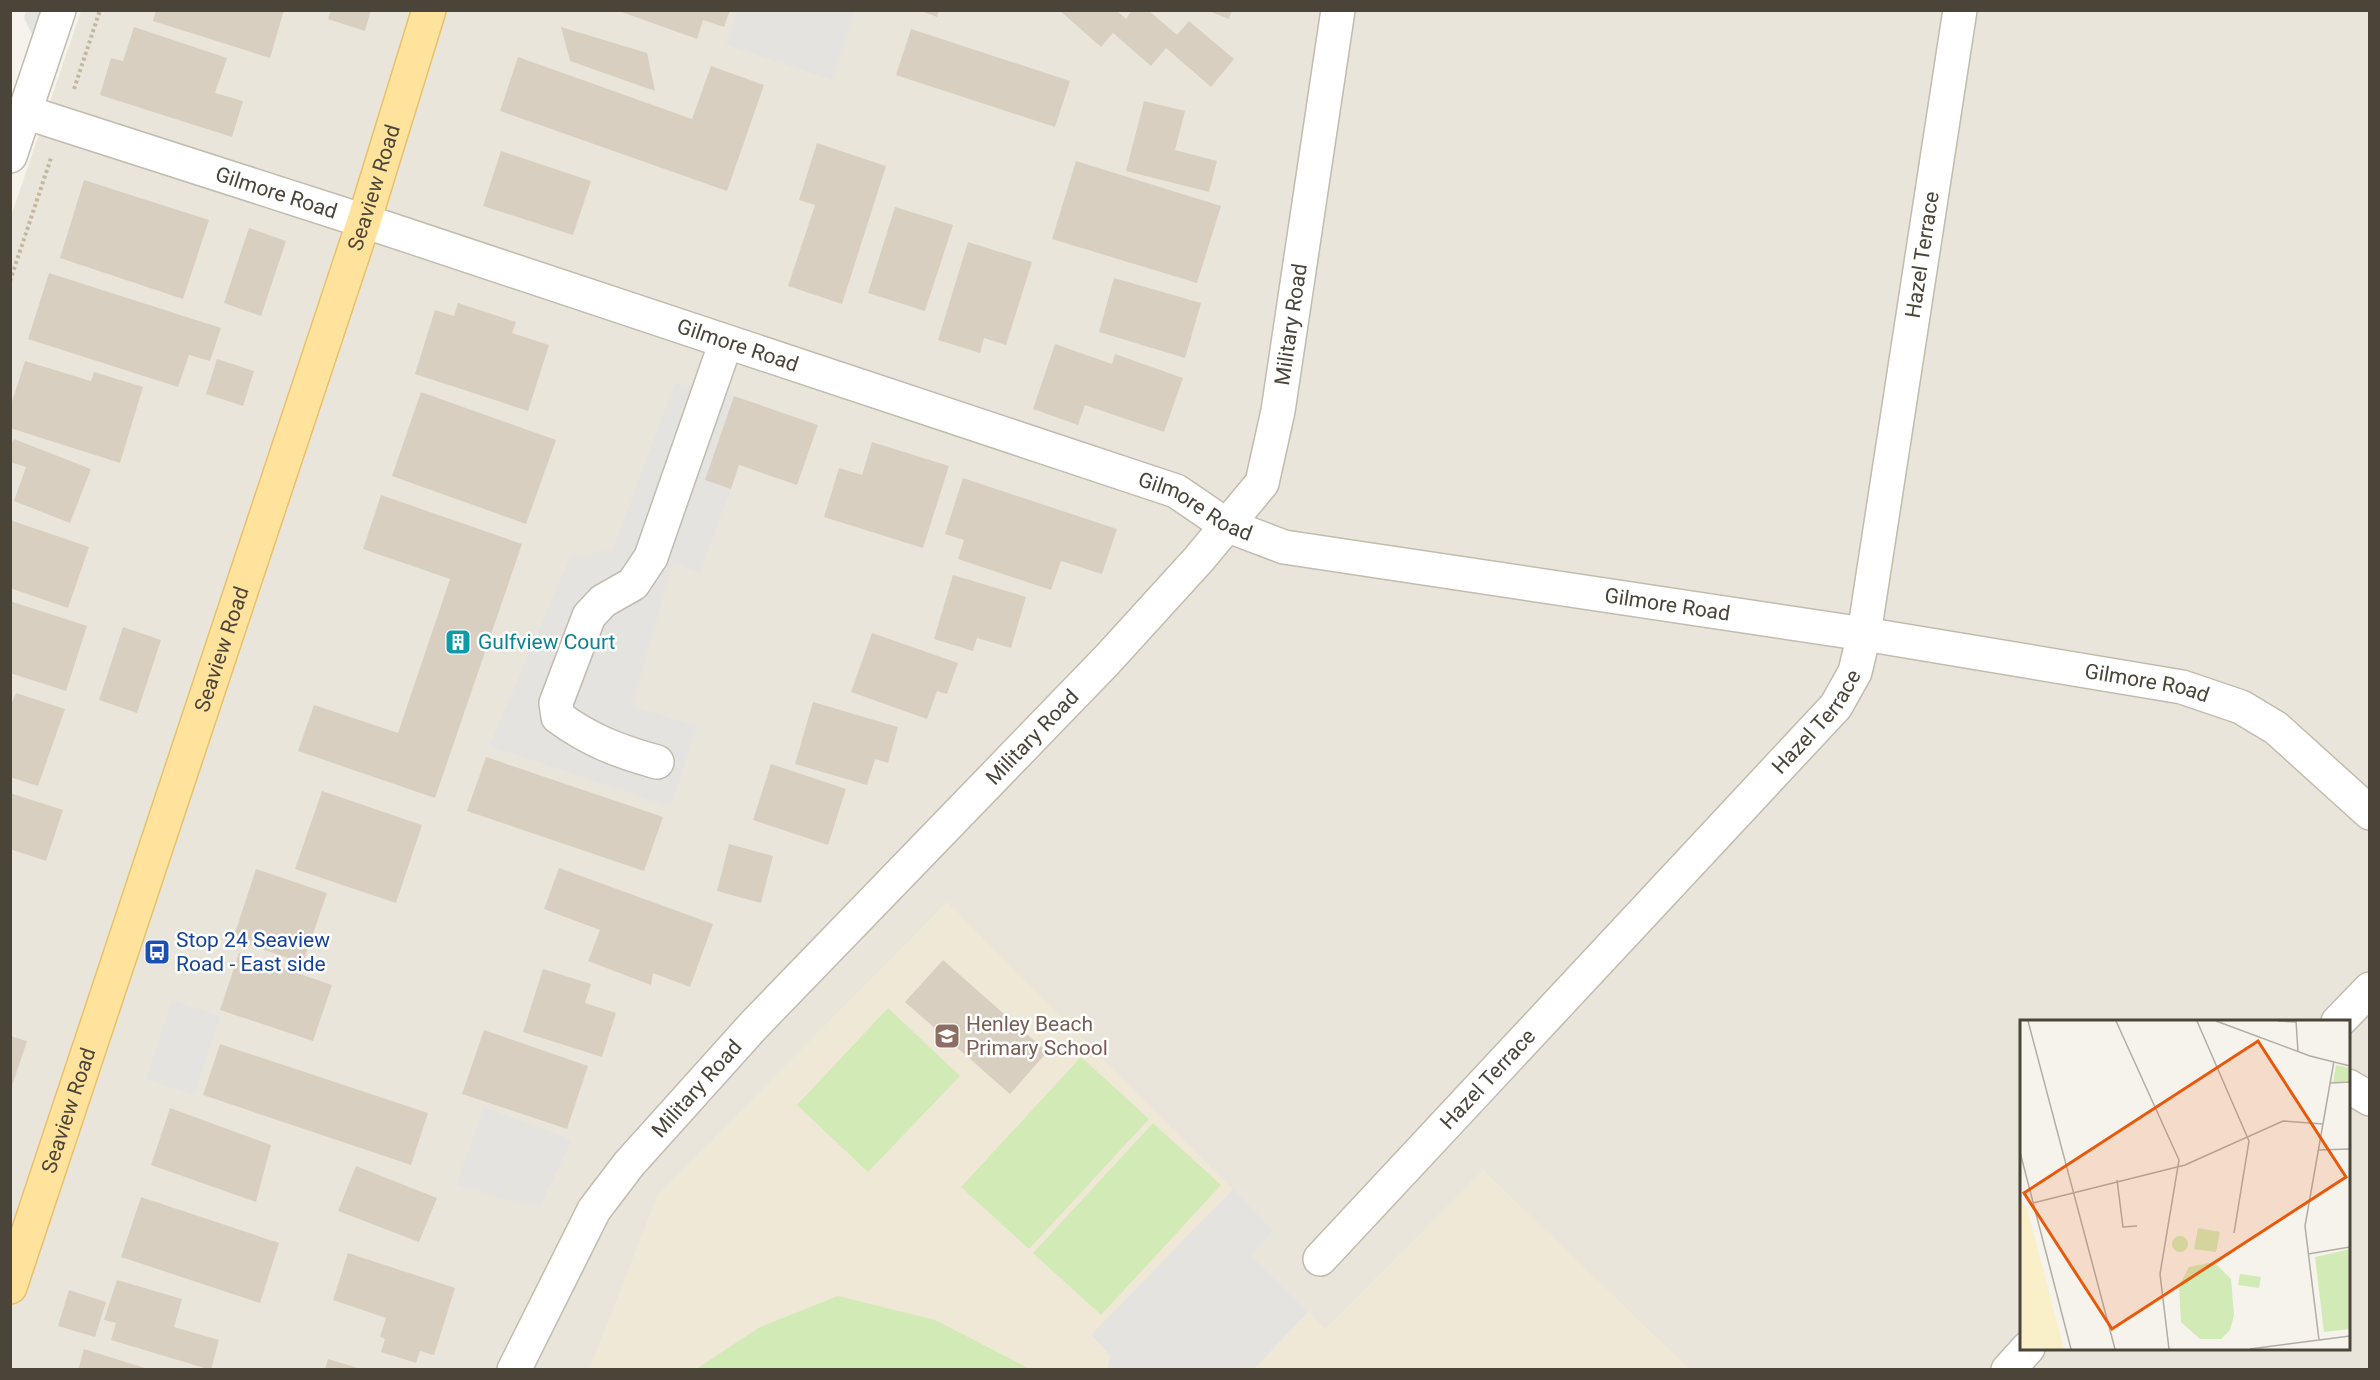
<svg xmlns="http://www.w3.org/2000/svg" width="2380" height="1380" viewBox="0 0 2380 1380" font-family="Roboto,sans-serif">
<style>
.residential{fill:#eae5da;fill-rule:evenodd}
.education{fill:#efe8d6}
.green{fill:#d2eab5}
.parking{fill:#e5e3e0}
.building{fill:#d8cfc1}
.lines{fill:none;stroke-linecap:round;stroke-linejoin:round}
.minor-casing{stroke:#c2bbae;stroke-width:36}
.major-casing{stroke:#e6c16a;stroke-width:36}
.path{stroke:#c4b79f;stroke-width:4;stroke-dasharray:3 3;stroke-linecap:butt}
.minor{stroke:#fff;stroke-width:33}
.major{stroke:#ffe39c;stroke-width:33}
.labels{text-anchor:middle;stroke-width:5;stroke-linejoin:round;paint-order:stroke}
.street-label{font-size:21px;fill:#4b4439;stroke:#fff}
.culture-label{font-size:21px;fill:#0d838f;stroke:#fff;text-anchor:start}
.transit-label{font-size:21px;fill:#164399;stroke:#fff;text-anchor:start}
.education-label{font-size:21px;fill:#785e54;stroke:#fff;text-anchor:start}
.inset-road{fill:none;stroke:#b2ada4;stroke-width:1.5}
.view{fill:#e8590c;fill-opacity:0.15;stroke:#e8590c;stroke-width:3}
.inset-edge{fill:none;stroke:#4b4439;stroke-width:3}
</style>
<rect width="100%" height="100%" fill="#f6f3ec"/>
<!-- residential -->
<path class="residential" d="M81,11H2369V1369L11,1370L10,219ZM2022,1022H2348V1348H2022Z"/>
<!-- education -->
<path class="education" d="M947,902L1274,1231L1251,1255L1325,1329L1483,1170L1689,1369L589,1370L658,1194Z"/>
<!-- green -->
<path class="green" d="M888,1008L960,1076L868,1172L797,1105Z
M1081,1057L1149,1119L1029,1249L961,1187Z
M1153,1123L1221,1185L1101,1315L1033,1253Z
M838,1296L935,1320L1030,1369H696L760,1327Z"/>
<!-- parking -->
<path class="parking" d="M26,11H42L33,36L24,18Z
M737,11V10L855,11L832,80L726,45Z
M675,383L734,396L705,480L731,489L700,573L673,563L632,706L697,726L671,807L489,746L570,557L612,550Z
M172,1000L220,1016L194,1095L146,1079Z
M484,1107L572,1140L539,1208L456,1185Z
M1233,1189L1274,1231L1251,1255L1308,1312L1254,1369H1108L1110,1355L1091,1335Z"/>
<!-- building -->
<path class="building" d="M156,10H284L270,58L153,21Z
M331,10H371L365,31L328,19Z
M730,10L724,27L703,20L697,39L619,11Z
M919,10H939L937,17Z
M1059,10H1116L1126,19L1132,10H1148L1177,35L1189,21L1234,59L1211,87L1166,48L1151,66L1113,33L1101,47Z
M1206,10H1232L1229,19Z
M134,27L227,58L215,93L243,101L232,137L100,95L111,58L123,61Z
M561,27L647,53L655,91L570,61Z
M911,29L1070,81L1055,127L896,75Z
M518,57L692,119L711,66L764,85L727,191L500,111Z
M1144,101L1185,111L1175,150L1217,161L1209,192L1126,171Z
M817,143L886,166L842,304L788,286L815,205L799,200Z
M501,151L591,181L573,235L483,206Z
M1076,161L1221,206L1197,283L1052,239Z
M84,180L209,220L183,299L60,258Z
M895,207L953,225L925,311L868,293Z
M249,228L286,241L261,316L224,303Z
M968,242L1032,262L1006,345L984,338L980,353L938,340Z
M49,273L221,328L210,361L189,355L178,387L28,339Z
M1114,278L1201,303L1185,358L1099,332Z
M458,303L516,322L512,333L549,345L528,411L415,374L435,310L454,316Z
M1055,344L1112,364L1115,354L1183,378L1164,432L1085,405L1078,425L1033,409Z
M217,359L254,371L243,406L206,394Z
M25,361L91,381L94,372L143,387L120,463L10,428V408Z
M421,392L556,440L526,524L392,476Z
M734,396L818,425L797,485L739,465L731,489L705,480Z
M14,439L91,469L70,523L14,501L26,467L10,462V447Z
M872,442L949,466L923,548L824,517L839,468L862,475Z
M963,478L1117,529L1102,574L1061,561L1051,590L958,559L964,540L945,534Z
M381,495L522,544L435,798L298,751L314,705L398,733L450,579L363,549Z
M10,520L89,547L68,608L10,588Z
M953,575L1026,597L1011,648L977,638L973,651L934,639Z
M10,601L87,626L66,691L10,673Z
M123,627L161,640L137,713L99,700Z
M872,633L958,663L947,694L937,691L927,719L851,692Z
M16,693L65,709L38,786L10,777V707Z
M813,702L898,727L888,763L875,759L867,785L795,764Z
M486,757L663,817L644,871L467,811Z
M771,764L846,789L828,845L753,820Z
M322,791L422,825L396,903L295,869Z
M10,793L63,810L46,861L10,849Z
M729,844L773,856L761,903L717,891Z
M559,868L713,924L690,987L653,973L651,985L588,961L600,930L544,909Z
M256,869L327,893L303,963L233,939Z
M239,953L332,985L313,1041L220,1010Z
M943,960L1047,1052L1010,1094L905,1002Z
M543,969L591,984L585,1003L616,1013L602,1057L523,1032Z
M484,1030L588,1066L567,1129L462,1094Z
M10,1036L27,1041L11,1089H10Z
M220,1044L428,1113L411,1165L203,1095Z
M170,1108L271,1145L256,1202L151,1165Z
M356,1166L437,1198L419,1242L338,1211Z
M141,1197L279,1243L260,1303L121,1257Z
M348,1253L455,1288L434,1355L420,1351L416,1363L381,1352L385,1339L380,1337L386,1318L333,1300Z
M117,1280L182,1299L174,1327L219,1340L211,1370L111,1340L116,1323L104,1320Z
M69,1290L106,1302L95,1337L58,1326Z
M84,1349L148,1369V1370H78Z
M328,1359L361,1369V1370H325Z"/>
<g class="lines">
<!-- minor casing -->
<g class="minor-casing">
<g id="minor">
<path id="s1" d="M25,112L364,221L1176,491L1226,525L1284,547L1864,634L2182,687L2241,707L2276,728L2370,813"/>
<path d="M10,156L59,10"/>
<path d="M657,762C618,751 591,741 558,717L556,703L589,616L603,601L633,584L651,557L726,342"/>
<path d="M2338,1022L2370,989"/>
<path d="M2348,1086L2370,1099"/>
<path id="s2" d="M1320,1259L1836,706L1855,672L1864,634L1960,10"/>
<path id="s3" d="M514,1370L594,1210L629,1164L754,1025L1107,660L1199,559L1262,483L1278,411L1338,10"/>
<path d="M2008,1370L2028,1348"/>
</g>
</g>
<!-- major casing -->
<g class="major-casing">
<g id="major">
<path id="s4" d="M10,1287L364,221L429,10"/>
</g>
</g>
<!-- path -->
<path class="path" d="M74,89L100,10
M10,281L51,158H49"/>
<!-- minor -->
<use href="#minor" class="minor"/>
<!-- major -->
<use href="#major" class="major"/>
</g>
<!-- icons -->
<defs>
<g id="building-square" transform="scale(1.35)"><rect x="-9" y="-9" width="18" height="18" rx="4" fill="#0f9aa8" stroke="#fff"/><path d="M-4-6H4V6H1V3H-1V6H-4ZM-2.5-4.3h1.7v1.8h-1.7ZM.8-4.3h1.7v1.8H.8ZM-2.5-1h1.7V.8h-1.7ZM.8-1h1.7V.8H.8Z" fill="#fff"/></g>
<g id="bus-square" transform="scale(1.35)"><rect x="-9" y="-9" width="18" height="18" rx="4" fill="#1a4fb4" stroke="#fff"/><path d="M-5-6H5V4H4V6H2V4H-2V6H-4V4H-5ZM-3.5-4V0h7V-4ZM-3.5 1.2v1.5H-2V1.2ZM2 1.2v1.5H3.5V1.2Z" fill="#fff"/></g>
<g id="school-square" transform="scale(1.35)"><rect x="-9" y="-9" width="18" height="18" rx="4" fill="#8d6e63" stroke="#fff"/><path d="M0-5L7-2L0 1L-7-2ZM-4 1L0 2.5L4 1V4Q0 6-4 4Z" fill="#fff"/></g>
</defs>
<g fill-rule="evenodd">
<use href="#building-square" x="458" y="642"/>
<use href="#bus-square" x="157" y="952"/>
<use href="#school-square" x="947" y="1036"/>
</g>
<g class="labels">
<!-- street labels -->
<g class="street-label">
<text dy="7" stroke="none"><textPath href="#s4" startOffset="1158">Seaview Road</textPath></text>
<text dy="7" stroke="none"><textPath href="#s1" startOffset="264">Gilmore Road</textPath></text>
<text dy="7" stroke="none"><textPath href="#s2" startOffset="1218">Hazel Terrace</textPath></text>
<text dy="7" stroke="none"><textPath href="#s3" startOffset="1328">Military Road</textPath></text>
<text dy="7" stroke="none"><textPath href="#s1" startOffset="750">Gilmore Road</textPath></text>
<text dy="7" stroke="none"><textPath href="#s1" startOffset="1236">Gilmore Road</textPath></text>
<text dy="7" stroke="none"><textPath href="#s1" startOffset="1722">Gilmore Road</textPath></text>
<text dy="7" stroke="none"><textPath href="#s4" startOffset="672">Seaview Road</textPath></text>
<text dy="7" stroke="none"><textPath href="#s1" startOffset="2208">Gilmore Road</textPath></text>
<text dy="7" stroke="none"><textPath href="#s2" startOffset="732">Hazel Terrace</textPath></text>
<text dy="7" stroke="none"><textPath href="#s3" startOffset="824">Military Road</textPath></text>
<text dy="7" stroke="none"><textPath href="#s2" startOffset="246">Hazel Terrace</textPath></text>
<text dy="7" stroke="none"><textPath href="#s3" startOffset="338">Military Road</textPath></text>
<text dy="7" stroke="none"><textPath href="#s4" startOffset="186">Seaview Road</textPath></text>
</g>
<!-- culture labels -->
<g class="culture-label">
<text x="478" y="649">Gulfview Court</text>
</g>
<!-- transit labels -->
<g class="transit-label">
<text x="176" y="947">Stop 24 Seaview<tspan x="176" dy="24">Road - East side</tspan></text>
</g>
<!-- education labels -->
<g class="education-label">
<text x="966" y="1031">Henley Beach<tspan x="966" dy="24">Primary School</tspan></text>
</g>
</g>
<!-- overview -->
<g transform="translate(2020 1020)">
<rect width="330" height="330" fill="#f6f3ec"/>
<path d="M316,45L330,48V61L313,62ZM178,208L200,212L196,232L174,229ZM152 224a8 8 0 1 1 16 0a8 8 0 1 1-16 0ZM330,229V309L304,312L295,237ZM194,242L211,259L214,295L210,310L201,319H180L161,302L159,266L169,247ZM220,254L241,257L239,268L218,265Z" fill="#d2eab5"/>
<path d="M0,179L7,188L44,329H0Z" fill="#f9efc9"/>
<path class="inset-road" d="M8,1L95,329M96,1L159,140L140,254L149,329M177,1L229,121L214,213M196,1L290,36L330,46M258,1L276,2M276,1L278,32M310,63L330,62M298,130L330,129M0,132L51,329M97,160L103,207L117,206M13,183L165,145L263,101L303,104M288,234L330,227M299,320L285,206L314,41M230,329L330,316"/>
<path class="view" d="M238,21L326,157L92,309L4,173Z"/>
<rect width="330" height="330" class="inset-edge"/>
</g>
<!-- border -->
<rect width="2380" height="1380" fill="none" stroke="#4b4439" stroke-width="24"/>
</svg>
